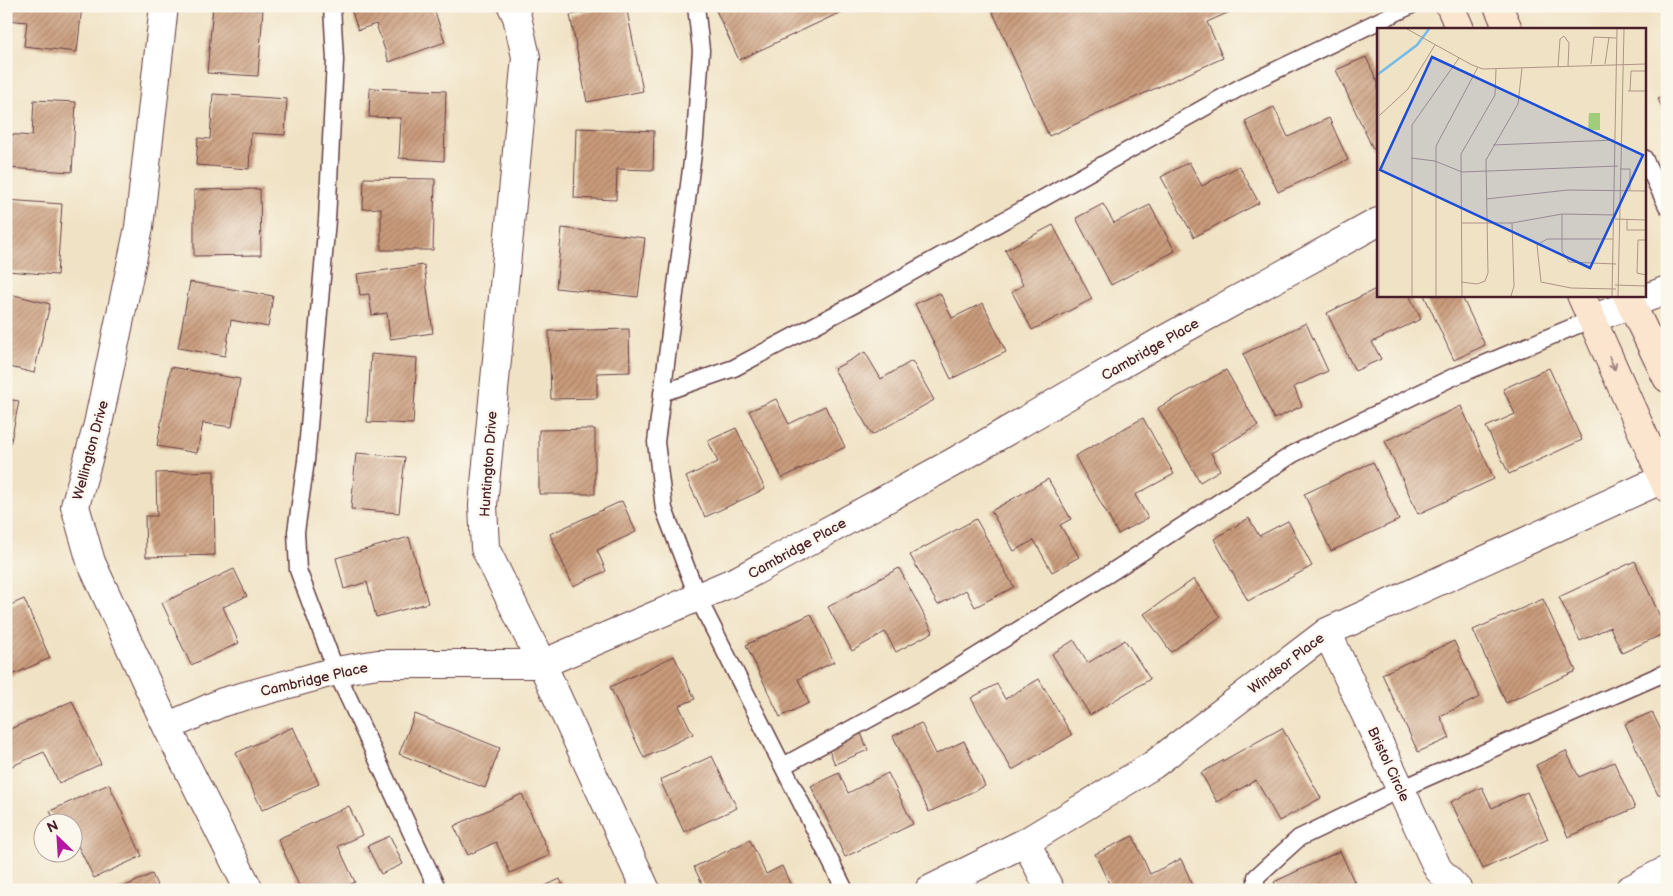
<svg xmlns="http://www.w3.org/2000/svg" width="1673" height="896" viewBox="0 0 1673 896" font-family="'Balsamiq Sans',sans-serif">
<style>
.building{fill:url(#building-hatch)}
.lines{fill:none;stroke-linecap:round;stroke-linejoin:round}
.service-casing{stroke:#633c42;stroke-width:19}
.minor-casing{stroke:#633c42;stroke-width:30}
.secondary-casing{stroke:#633c42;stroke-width:30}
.service{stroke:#fff;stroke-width:16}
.minor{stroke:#fff;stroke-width:28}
.secondary{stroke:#fbe5cf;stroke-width:28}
.oneway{stroke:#a2827d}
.labels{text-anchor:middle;stroke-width:4.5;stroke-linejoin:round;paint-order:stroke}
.street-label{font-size:14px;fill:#4a1f2b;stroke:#fbf7ec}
.inset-river{fill:none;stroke:#73bceb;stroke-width:2.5}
.inset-road{fill:none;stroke:#ae9487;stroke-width:1}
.view{fill:#1d4ed8;fill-opacity:0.15;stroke:#1d4ed8;stroke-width:2.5}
.inset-edge{fill:none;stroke:#4a1f2b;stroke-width:2.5}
</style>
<defs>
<pattern id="building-hatch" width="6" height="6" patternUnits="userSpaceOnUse" patternTransform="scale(1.25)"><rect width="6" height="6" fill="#c99b7b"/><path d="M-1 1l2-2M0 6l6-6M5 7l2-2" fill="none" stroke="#a57e65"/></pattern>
</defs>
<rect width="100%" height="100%" fill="#fbf7ec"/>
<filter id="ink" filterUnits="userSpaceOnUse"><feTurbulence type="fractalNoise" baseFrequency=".02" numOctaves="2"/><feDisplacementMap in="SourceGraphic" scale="10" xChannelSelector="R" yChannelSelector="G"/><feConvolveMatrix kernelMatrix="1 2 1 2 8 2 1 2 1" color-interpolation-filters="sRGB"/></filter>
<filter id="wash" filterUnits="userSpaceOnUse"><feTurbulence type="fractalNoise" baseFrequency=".0096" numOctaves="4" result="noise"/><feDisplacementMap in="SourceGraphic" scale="20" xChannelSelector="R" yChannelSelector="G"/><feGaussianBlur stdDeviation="1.12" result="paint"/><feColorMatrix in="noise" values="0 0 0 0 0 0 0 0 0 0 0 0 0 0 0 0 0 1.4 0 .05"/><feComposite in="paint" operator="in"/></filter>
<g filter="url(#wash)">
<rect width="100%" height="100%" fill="#f0e2c4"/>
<g id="blocks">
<!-- building -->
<path class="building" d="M6,6H82L77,52L24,46L27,22L6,20Z
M213,6L263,10L258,76L207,73Z
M350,6H433L445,42L389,62L376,24L358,30Z
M616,6H626L643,91L587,102L570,15Z
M714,6H854L739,60Z
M990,6H1243L1207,22L1223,58L1049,136Z
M1366,57L1378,83V147L1373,149L1336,70Z
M370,88L446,91L444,161L399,158L401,118L369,117Z
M213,94L287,99L285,135L251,133L249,169L196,165L198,138L210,139Z
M1667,95V118L1658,99Z
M34,100L76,102L72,172L6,168V134L32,136Z
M1274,107L1288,137L1329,118L1348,160L1278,192L1245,121Z
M576,128L654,131L653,170L617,169L616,200L574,198Z
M1189,162L1202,186L1239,166L1259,203L1194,237L1161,177Z
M364,178L435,179L433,250H381V208L363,209Z
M260,189L261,255L194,256V190Z
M6,200L62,204L57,275L7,271L9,231H6Z
M1103,204L1114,223L1150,205L1175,251L1111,285L1076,218Z
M1053,225L1092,299L1032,330L1012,292L1023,285L1005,250Z
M562,228L645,238L638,297L556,288Z
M424,265L433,333L390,339L387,313L372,315L369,294L360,295L357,274Z
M190,282L273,296L268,327L231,320L225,356L178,348Z
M1378,288V295H1409L1421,319L1372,342L1381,359L1355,371L1327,313Z
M6,293L50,304L34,373L6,366Z
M940,293L952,318L983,303L1006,352L951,379L915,304Z
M1424,295H1461L1485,345L1454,360Z
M1306,323L1328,371L1294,387L1302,406L1274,419L1243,354Z
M629,329L630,372L597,373V398L551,399L549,331Z
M865,352L881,379L912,361L934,400L872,435L834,369Z
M371,354L417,358L413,424L367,422Z
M171,367L240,379L232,427L203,423L197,453L157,446Z
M1549,368L1582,440L1509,474L1486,427L1515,414L1503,389Z
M1226,370L1258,426L1211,453L1220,470L1200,482L1158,408Z
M6,399L19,401L7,461H6Z
M776,399L789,424L825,406L845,447L782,478L749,411Z
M1461,406L1494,479L1418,514L1385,441Z
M1143,418L1174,474L1135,495L1148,518L1118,534L1075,456Z
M736,428L765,489L705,517L686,477L718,462L708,441Z
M595,429V494H539V430Z
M356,453L405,457L399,513L351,509Z
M1373,462L1399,520L1331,551L1304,494Z
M214,471L215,555L146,557L145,516H157L156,473Z
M1048,479L1071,519L1060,525L1079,557L1052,572L1034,540L1014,551L991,511Z
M622,501L636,532L597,550L606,571L573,586L550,534Z
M1249,518L1259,536L1288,521L1312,566L1248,601L1214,539Z
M976,519L1014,587L975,607L966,590L938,605L910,555Z
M409,537L428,603L376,617L367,582L344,589L336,558Z
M1635,561L1667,632L1622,653L1610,627L1580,641L1559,597Z
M899,568L933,632L896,652L885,632L852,651L828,607Z
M234,569L247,596L223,607L239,643L191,665L162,603Z
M1194,579L1220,617L1171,652L1144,614Z
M24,599L50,658L10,676L6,667V607Z
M1543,599L1576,671L1506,703L1473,630Z
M811,614L834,662L798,679L809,703L780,717L746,645Z
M1074,640L1088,663L1125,640L1150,679L1090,715L1052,654Z
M1454,641L1480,697L1440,716L1450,738L1418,752L1382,674Z
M674,656L695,699L679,706L693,734L644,758L610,687Z
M1039,679L1072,735L1012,770L971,698L997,684L1005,699Z
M72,701L101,764L59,783L44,752L12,766L6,754V731Z
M1652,712L1664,736L1667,734V791L1658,795L1625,724Z
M415,714L500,748L485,788L399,754Z
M921,723L936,754L964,741L985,786L929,812L893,736Z
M293,727L319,784L262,810L236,753Z
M1282,728L1321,798L1279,821L1256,780L1217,802L1201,773Z
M860,731L868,750L835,764L827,746Z
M1566,751L1579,777L1614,762L1635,808L1568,837L1536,765Z
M712,756L737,808L684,832L660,780Z
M839,773L848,793L888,773L913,824L845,857L811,786Z
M109,784L142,856L94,878L72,834V824H56L50,811Z
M1482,787L1492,808L1527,792L1548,839L1483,869L1451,802Z
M522,794L550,855L510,873L496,842L468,855L454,826Z
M349,806L362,835L338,846L355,882L338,890H301L278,839Z
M390,836L403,864L381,874L367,846Z
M1133,836L1150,874L1181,859L1195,890H1112L1095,854Z
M750,840L766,874L782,866L793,890H705L694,867Z
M1340,851L1358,890H1278L1274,882Z
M152,874L159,890H117Z
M560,879L565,890H536Z"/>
</g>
</g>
<g filter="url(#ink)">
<use href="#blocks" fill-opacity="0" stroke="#633c42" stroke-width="1"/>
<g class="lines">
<!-- service casing -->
<g class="service-casing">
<path id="service" d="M332,6L335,60L327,220L306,461L296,532L298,570L336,671L438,890
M696,6L701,50L695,138L656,442L664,509L698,598L845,890
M1644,158L1667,206
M662,393L734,368L864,299L1241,87L1410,6
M783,766L917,693L1110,573L1293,454L1451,378L1592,319
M1256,890V877L1299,838L1401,789L1667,672"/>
</g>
<!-- minor casing -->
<g class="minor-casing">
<path id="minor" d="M164,6L139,227L98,424L75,506L91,562L167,727L249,890
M512,6L517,17L526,57L483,505L485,548L542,664L646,890
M1592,319L1667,290
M1327,632L1438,869L1458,890
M167,727L223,702L336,671L378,664H542L740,579L952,463L1160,342L1378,222
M1026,842L1050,890
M929,890L1026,842L1153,765L1327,632L1667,477
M1629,890L1667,870"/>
</g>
<!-- secondary casing -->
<g class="secondary-casing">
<path id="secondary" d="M1450,6L1460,29
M1498,6L1508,29
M1581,295L1667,488
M1627,295L1667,378"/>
</g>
<!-- service -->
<use href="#service" class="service"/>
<!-- minor -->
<use href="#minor" class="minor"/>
<!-- secondary -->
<use href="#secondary" class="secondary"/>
</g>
<!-- one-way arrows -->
<defs><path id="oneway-shaft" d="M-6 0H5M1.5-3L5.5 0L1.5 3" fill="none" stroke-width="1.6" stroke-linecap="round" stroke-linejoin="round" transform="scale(1.25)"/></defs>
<use class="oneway" href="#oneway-shaft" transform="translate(1612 363) rotate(66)"/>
</g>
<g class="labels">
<!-- street labels -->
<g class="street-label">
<text transform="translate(1150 349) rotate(-30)" y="5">Cambridge Place</text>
<text transform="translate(90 450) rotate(-75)" y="5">Wellington Drive</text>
<text transform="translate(488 464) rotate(-86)" y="5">Huntington Drive</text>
<text transform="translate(797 548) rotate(-29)" y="5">Cambridge Place</text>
<text transform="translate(1286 663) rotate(-37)" y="5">Windsor Place</text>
<text transform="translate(314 679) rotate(-13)" y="5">Cambridge Place</text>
<text transform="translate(1389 764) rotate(65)" y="5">Bristol Circle</text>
</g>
</g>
<!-- overview -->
<g transform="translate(1377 28)">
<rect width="269" height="269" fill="#f0e2c4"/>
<path d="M212,85H223V102H211Z" fill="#a1cc79"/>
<path class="inset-river" d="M0,47L40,17L52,1"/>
<path class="inset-road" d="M30,1L95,37L106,41L269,36M214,36L217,9L239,10M228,36L232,9M181,39L183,11L187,8L192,15L191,38M251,63H269M253,63L254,43H269M2,88L31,61L58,17M116,117L237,112M34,130L58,133L85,144L241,138M243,141H253V163M109,171L191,162L269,163M185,186V223L192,234L239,236M238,191L269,192M250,192V202H269M84,195H135L185,186L238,187M236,211H170L160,217L164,254L194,260L239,261M269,212H261L260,245L269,247M84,254L100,256L108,253L111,245L109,132L141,76L145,40M238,257L269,258M2,268V1M35,268V97L82,30M59,268V118L101,39M85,268L84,126L118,67L119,41M134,268L137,258L135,195M235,268L240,1M241,268L247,1"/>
<path class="view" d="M55,29L266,127L213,240L3,142Z"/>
<rect width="269" height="269" class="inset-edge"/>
</g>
<!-- margin -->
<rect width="1673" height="896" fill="none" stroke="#fbf7ec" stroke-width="25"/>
<!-- north arrow -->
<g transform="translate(58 838) rotate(335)"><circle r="24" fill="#fbf7ec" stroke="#b4a19f"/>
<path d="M0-4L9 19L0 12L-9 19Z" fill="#b5179e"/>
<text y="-8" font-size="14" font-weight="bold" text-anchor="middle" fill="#4a1f2b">N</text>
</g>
</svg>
